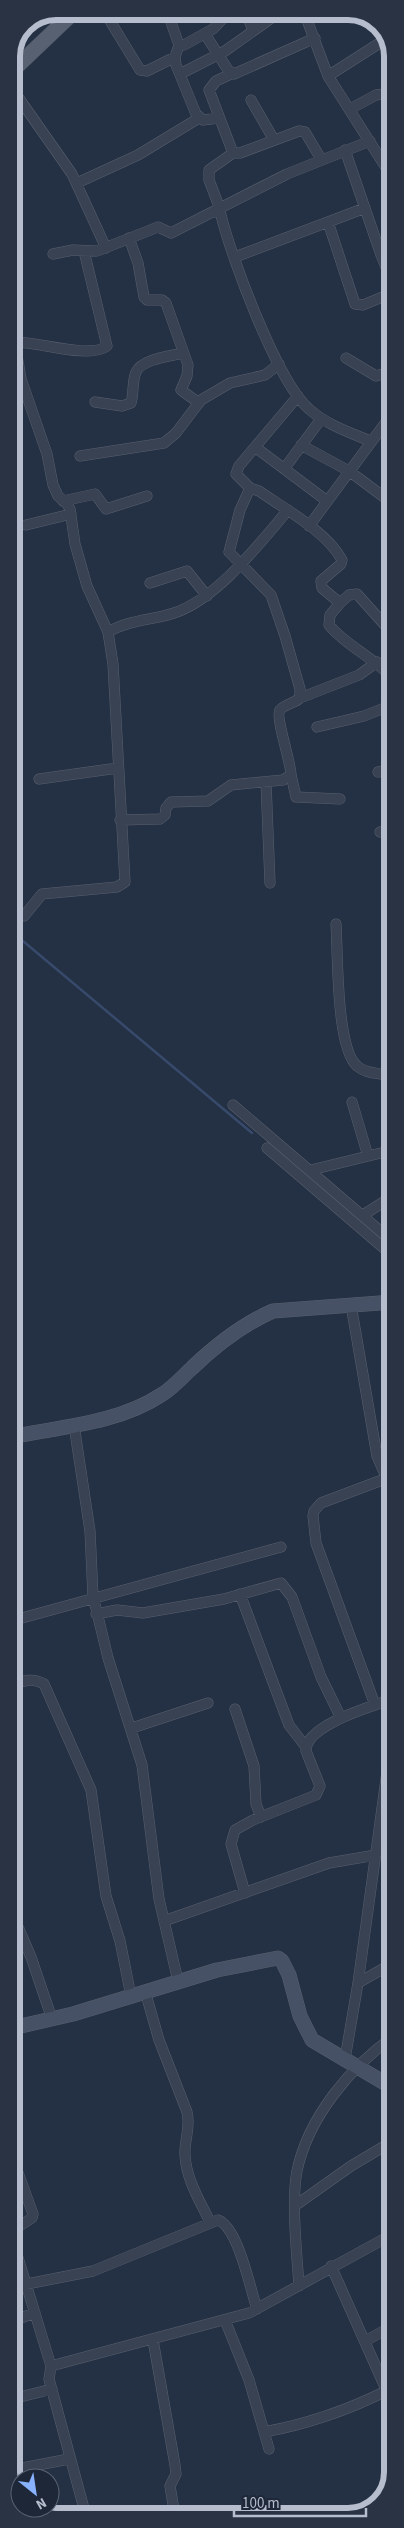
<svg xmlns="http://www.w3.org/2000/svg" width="404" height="2528" viewBox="0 0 404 2528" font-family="'Source Sans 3',sans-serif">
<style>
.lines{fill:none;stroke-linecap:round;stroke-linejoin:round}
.stream{stroke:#374a6b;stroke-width:2.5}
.street-casing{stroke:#57606f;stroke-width:11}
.secondary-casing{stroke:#57606f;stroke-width:15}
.primary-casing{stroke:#424b5b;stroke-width:16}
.street{stroke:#394252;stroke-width:10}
.secondary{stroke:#465165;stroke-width:14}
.primary{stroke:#576172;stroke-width:15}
.rim{fill:none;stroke:#b6bdcc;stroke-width:6}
</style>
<rect width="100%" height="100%" fill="#243043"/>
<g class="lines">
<!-- stream -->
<path class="stream" d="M11,931L252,1133"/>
<!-- street casing -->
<g class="street-casing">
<path id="street" d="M104,11L140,70L147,71L175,57
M167,11L179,45L175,57L176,65L196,114L203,120L219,118
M245,11L253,30
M304,12L328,76L392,177
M205,34L228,70L234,74L315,38
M179,45H184L213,29L230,11
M180,74L225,51L280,12
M231,74L216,81L209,90L233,153H240L299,131L305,132L321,159
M328,76L386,39
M11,87L72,174L106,248
M251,100L274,140
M350,109L376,95L392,93
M345,150L381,255L392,282
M77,183L138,155L199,118
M220,209L209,180V170L233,153
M214,212H218L221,215C231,257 278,383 309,409C327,425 349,432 370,441
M328,222L355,304L363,305L392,293
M129,238L138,263L144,297L147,300H162L166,303L188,365L187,376L181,390L199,403
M53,254L73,250L97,251L158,227L171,233L287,174L370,141
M235,257L365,208
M11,320L21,379L47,454L53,485L58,496L67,504L70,509L75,544L87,586L108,632
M11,342C34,340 89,360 107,346L84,251
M346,358L376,376L392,371
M298,396L239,466L236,474L250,488L259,491C285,509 327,532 342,560L341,564L321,581L322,588L340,603L330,615L329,625C347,647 374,657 392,678
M95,402L122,406L131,403C134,393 132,381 136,372C142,359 171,356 183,353
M301,445L349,471L392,503
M255,447L327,501
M80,456L164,443L176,433L201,400L230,383L265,375L279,364
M284,469L321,419
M63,501L95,494L106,509L147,496
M26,525L71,514
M309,526L392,414
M150,583L187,571L207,596
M340,603L349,595L357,594L392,633
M300,698L359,675L377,662
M317,727L364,716L392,705
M378,772L393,769
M291,775L296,797L340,799
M39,779L118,768
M266,782L270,883
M120,820L160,819L165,815L166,808L171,802L208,801L231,785L283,780L291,775C291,762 275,717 280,710C285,704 295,703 300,698V689L285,636L271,595L229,552L240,510L250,488
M380,832L393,830
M24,916L42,894L117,887L125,882L113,664L108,632C128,620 153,620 174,613C217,599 259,544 288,510
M387,918L393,917
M336,924C338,954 336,1048 357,1066C367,1075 381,1072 393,1077
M352,1102L368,1156
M233,1105L393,1242
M267,1148L393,1256
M311,1170L393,1150
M363,1215L393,1196
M351,1305L377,1456L384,1472L393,1477
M74,1425L90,1531L93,1596L108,1658L142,1765L159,1899L178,1981
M240,1594L289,1725L306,1747
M96,1614L117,1610L143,1613L224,1599L281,1583L292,1597L321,1677L341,1718
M11,1621L281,1547
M11,1685C23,1681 33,1677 44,1684L91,1790L106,1896L120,1941L131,1996
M375,1705L316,1543L313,1516L314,1511L321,1503L390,1477
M235,1709L254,1766L256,1804L261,1817
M132,1728L208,1703
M245,1893L231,1844L235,1830L253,1820L316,1795L320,1786L306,1751C305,1725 373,1706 393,1699
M12,1913L31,1957L52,2019
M164,1921L329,1863L376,1855
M358,1983L393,1963
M145,1991L159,2040L187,2112C191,2128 184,2140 185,2155C186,2179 200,2201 210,2222
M345,2059L358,1983L393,1728
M12,2156L33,2214L32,2218L12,2231
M296,2205L351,2166L393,2141
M12,2238L51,2366
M331,2266L393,2405
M299,2286C297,2254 291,2202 297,2171C308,2118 350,2067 393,2037
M12,2287L93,2271L218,2220C238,2227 250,2288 257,2309
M225,2320L249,2380L269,2449
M12,2321L35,2313
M153,2340L175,2465L176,2474L170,2486L175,2516
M365,2341L393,2326
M12,2399L52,2389
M264,2432C308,2424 346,2411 386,2391
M12,2470L69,2459
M86,2516L49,2379L51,2366L249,2313L393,2234"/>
</g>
<!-- secondary casing -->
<g class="secondary-casing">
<path id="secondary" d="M11,1437C60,1427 119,1423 161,1395C173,1388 182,1377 192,1368C216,1345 243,1324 273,1311L393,1302
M12,2028L73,2014L217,1970L278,1958L282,1961L289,1975L300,2016L312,2040L393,2088"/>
</g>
<!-- primary casing -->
<g class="primary-casing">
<path id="primary" d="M11,72L75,11"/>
</g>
<!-- street -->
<use href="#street" class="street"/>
<!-- secondary -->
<use href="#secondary" class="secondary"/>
<!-- primary -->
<use href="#primary" class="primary"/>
</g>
<!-- crop -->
<path d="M0 0H404V2528H0ZM56 20H348A36 36 0 0 1 384 56V2472A36 36 0 0 1 348 2508H56A36 36 0 0 1 20 2472V56A36 36 0 0 1 56 20Z" fill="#293343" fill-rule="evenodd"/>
<path class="rim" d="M56 20H348A36 36 0 0 1 384 56V2472A36 36 0 0 1 348 2508H56A36 36 0 0 1 20 2472V56A36 36 0 0 1 56 20Z"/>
<!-- north arrow -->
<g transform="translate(35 2493) rotate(150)"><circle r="24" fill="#1d2737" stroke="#5a6373"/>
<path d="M0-4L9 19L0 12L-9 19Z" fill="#88b1ff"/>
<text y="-8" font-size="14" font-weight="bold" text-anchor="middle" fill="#b6bdcc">N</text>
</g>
<!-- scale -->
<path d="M234 2508v8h132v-8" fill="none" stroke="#b6bdcc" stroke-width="2.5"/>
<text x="242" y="2508" font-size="15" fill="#b6bdcc" stroke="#1d2737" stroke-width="4" paint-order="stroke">100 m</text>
</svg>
